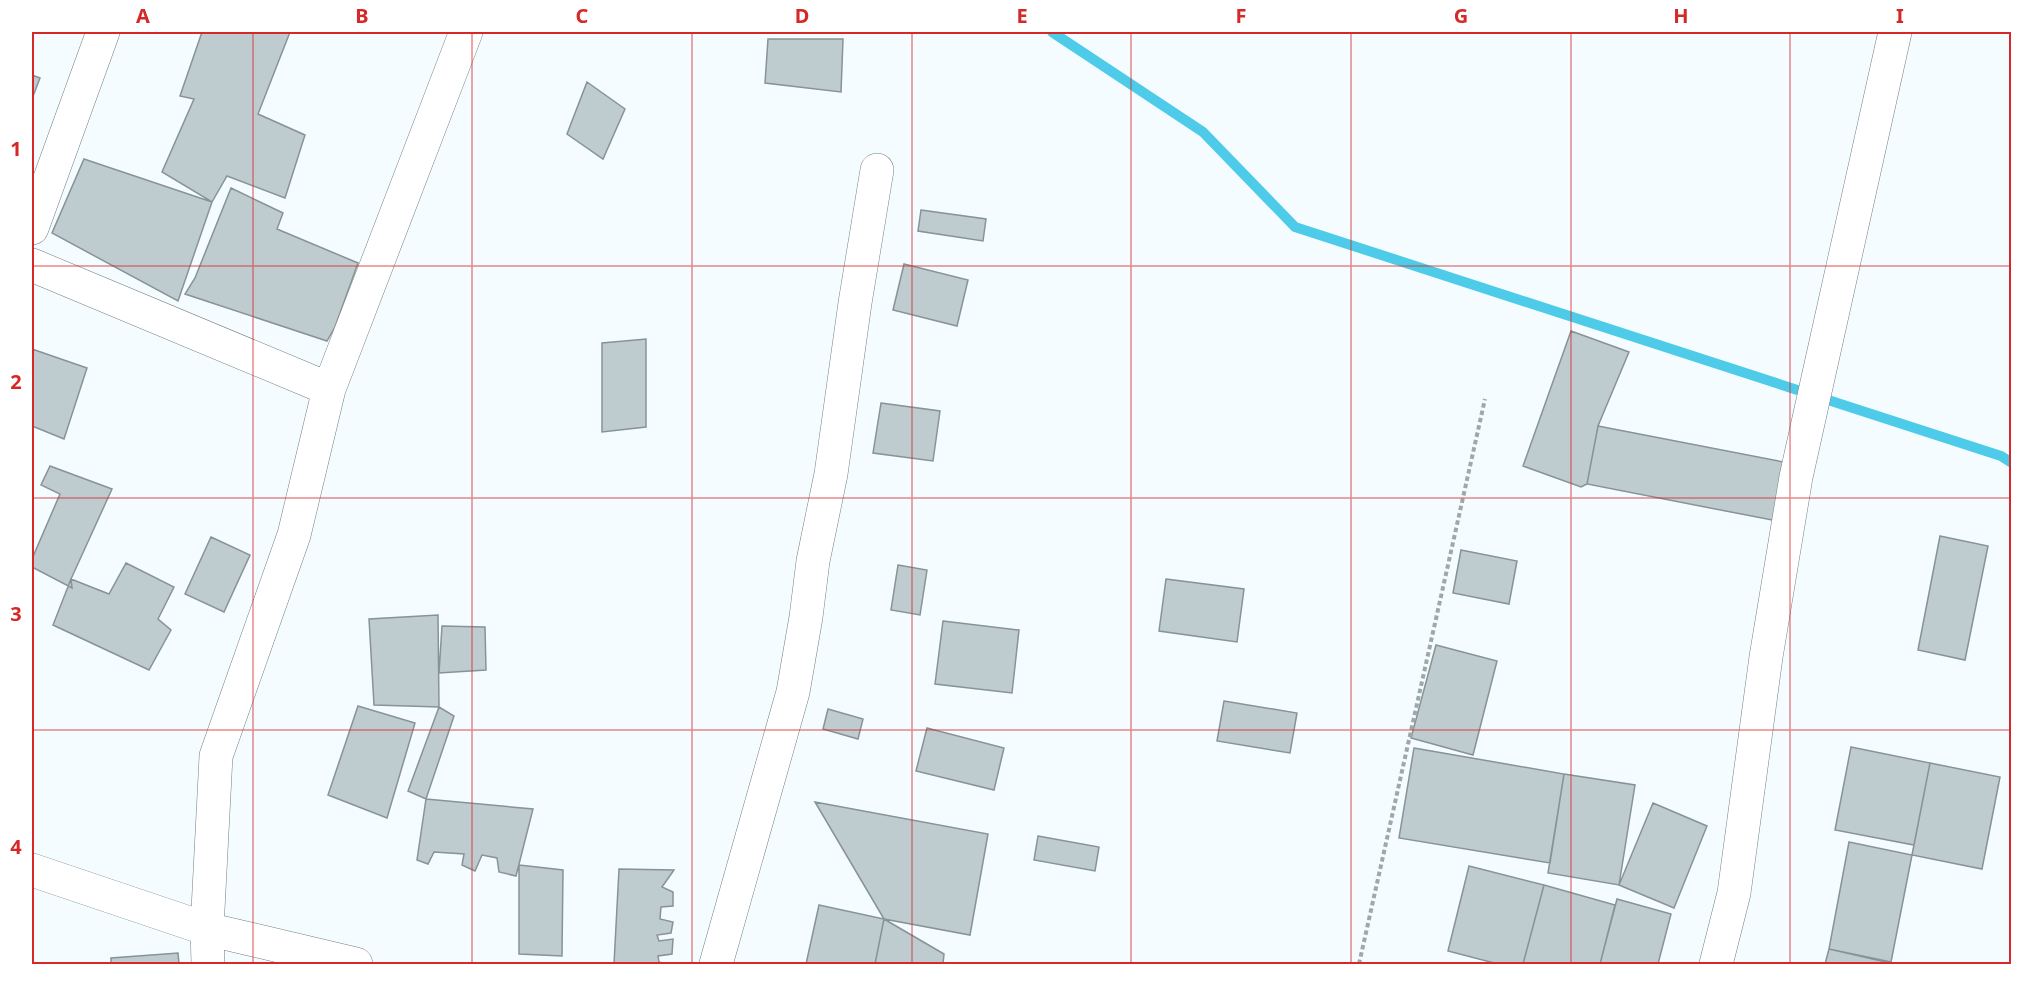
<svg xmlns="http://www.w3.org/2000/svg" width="2043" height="996" viewBox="0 0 2043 996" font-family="'Noto Sans',sans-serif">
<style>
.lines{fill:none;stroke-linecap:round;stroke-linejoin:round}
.stream{stroke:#4ecbe8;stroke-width:10}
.building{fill:#becbcf;stroke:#879396;stroke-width:1.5}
.minor-casing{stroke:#748083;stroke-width:34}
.path{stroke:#a0a7a9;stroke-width:4;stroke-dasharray:4.5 3;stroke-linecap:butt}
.minor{stroke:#fff;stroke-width:33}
.grid{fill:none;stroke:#d62828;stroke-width:1.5;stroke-opacity:0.55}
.neatline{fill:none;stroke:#d62828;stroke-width:2}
.grid-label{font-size:20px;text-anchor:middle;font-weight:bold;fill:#d62828}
</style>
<rect width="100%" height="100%" fill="#f4fcff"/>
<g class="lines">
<!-- stream -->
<path class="stream" d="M1052,32L1203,132L1295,227L2001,456L2012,463"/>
</g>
<!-- building -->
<path class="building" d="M202,32H290L258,114L305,135L285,198L227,176L212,202L162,172L194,99L180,96Z
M768,39H843L841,92L765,83Z
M32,75L40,78L32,99Z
M587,82L625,109L603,159L567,134Z
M84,159L212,202L178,301L52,233Z
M231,188L283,213L277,229L358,263L335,327L327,341L185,294L195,278Z
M921,210L986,219L983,241L918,231Z
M904,264L968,280L957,326L893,310Z
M1571,331L1629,352L1598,426L1587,484L1581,487L1523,466Z
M646,339V427L602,432V343Z
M32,349L87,368L64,439L32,426Z
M881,403L940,411L933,461L873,453Z
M1598,426L1794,464L1782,522L1587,484Z
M50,466L112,489L71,579L72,588L32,567V559L60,494L41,485Z
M1940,536L1988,546L1965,660L1918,650Z
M211,537L250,555L224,612L185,594Z
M1461,550L1517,561L1509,604L1453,593Z
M126,563L174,587L158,619L171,630L149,670L53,625L71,579L109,594Z
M898,565L927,570L920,615L891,610Z
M1166,579L1244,589L1237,642L1159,631Z
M438,615L439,707L374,705L369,619Z
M943,621L1019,630L1012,693L935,684Z
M442,626L485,627L486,670L439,673Z
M1436,645L1497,661L1473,755L1411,738Z
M1224,701L1297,713L1290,753L1217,741Z
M358,706L415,723L387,818L328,795Z
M439,707L454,716L426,799L408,791Z
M828,709L863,719L858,739L823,729Z
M927,728L1004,748L994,790L916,771Z
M1851,747L1930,763L1914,845L1835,830Z
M1414,748L1564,774L1550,863L1399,838Z
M1930,763L2000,777L1982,869L1912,855Z
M1564,774L1635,785L1619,885L1548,873Z
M426,799L533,809L516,876L499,872L497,858L482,855L475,871L462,865L464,854L434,852L428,864L417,860Z
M815,802L988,834L970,935L884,919Z
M1653,803L1707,826L1674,908L1619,885Z
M1038,836L1099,847L1095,871L1034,860Z
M1849,842L1912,855L1891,962L1829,949Z
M519,865L563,870L562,956L519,954Z
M1469,866L1544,885L1523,964H1498L1448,951Z
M619,869L674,870L662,887L673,892V906L661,907L660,919L673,922L671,933L657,935L659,941L673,939L672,954L658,956L659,962L667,964H614Z
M1544,885L1615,905L1600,964H1523Z
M1617,899L1671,914L1658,964H1600Z
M819,905L884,919L875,964H806Z
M884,919L944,954L943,964H875Z
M1829,949L1890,963L1889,964H1825Z
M178,953L179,964H111V958Z"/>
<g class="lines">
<!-- minor casing -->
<g class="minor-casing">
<path id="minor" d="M32,228L103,32
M32,265L329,389L466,32
M32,870L207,929L356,964
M208,964L207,929L216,756L294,535L329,389
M716,964L793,692L806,617L813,561L831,474L855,303L877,170
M1716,964L1734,893L1766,657L1796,477L1895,32"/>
</g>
<!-- path -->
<path class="path" d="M1359,964L1485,399"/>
<!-- minor -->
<use href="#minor" class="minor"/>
</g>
<!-- grid -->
<path class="grid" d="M253,32V964M472,32V964M692,32V964M912,32V964M1131,32V964M1351,32V964M1571,32V964M1790,32V964M32,266H2012M32,498H2012M32,730H2012"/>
<!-- border -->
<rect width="2043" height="996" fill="none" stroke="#ffffff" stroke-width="66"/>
<rect x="33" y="33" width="1977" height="930" class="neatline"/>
<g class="grid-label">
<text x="143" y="23">A</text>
<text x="362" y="23">B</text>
<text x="582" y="23">C</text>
<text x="802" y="23">D</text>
<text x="1022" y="23">E</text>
<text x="1241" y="23">F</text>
<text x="1461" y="23">G</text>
<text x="1681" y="23">H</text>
<text x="1900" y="23">I</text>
<text x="16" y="156">1</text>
<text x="16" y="389">2</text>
<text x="16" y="621">3</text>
<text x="16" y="854">4</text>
</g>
</svg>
